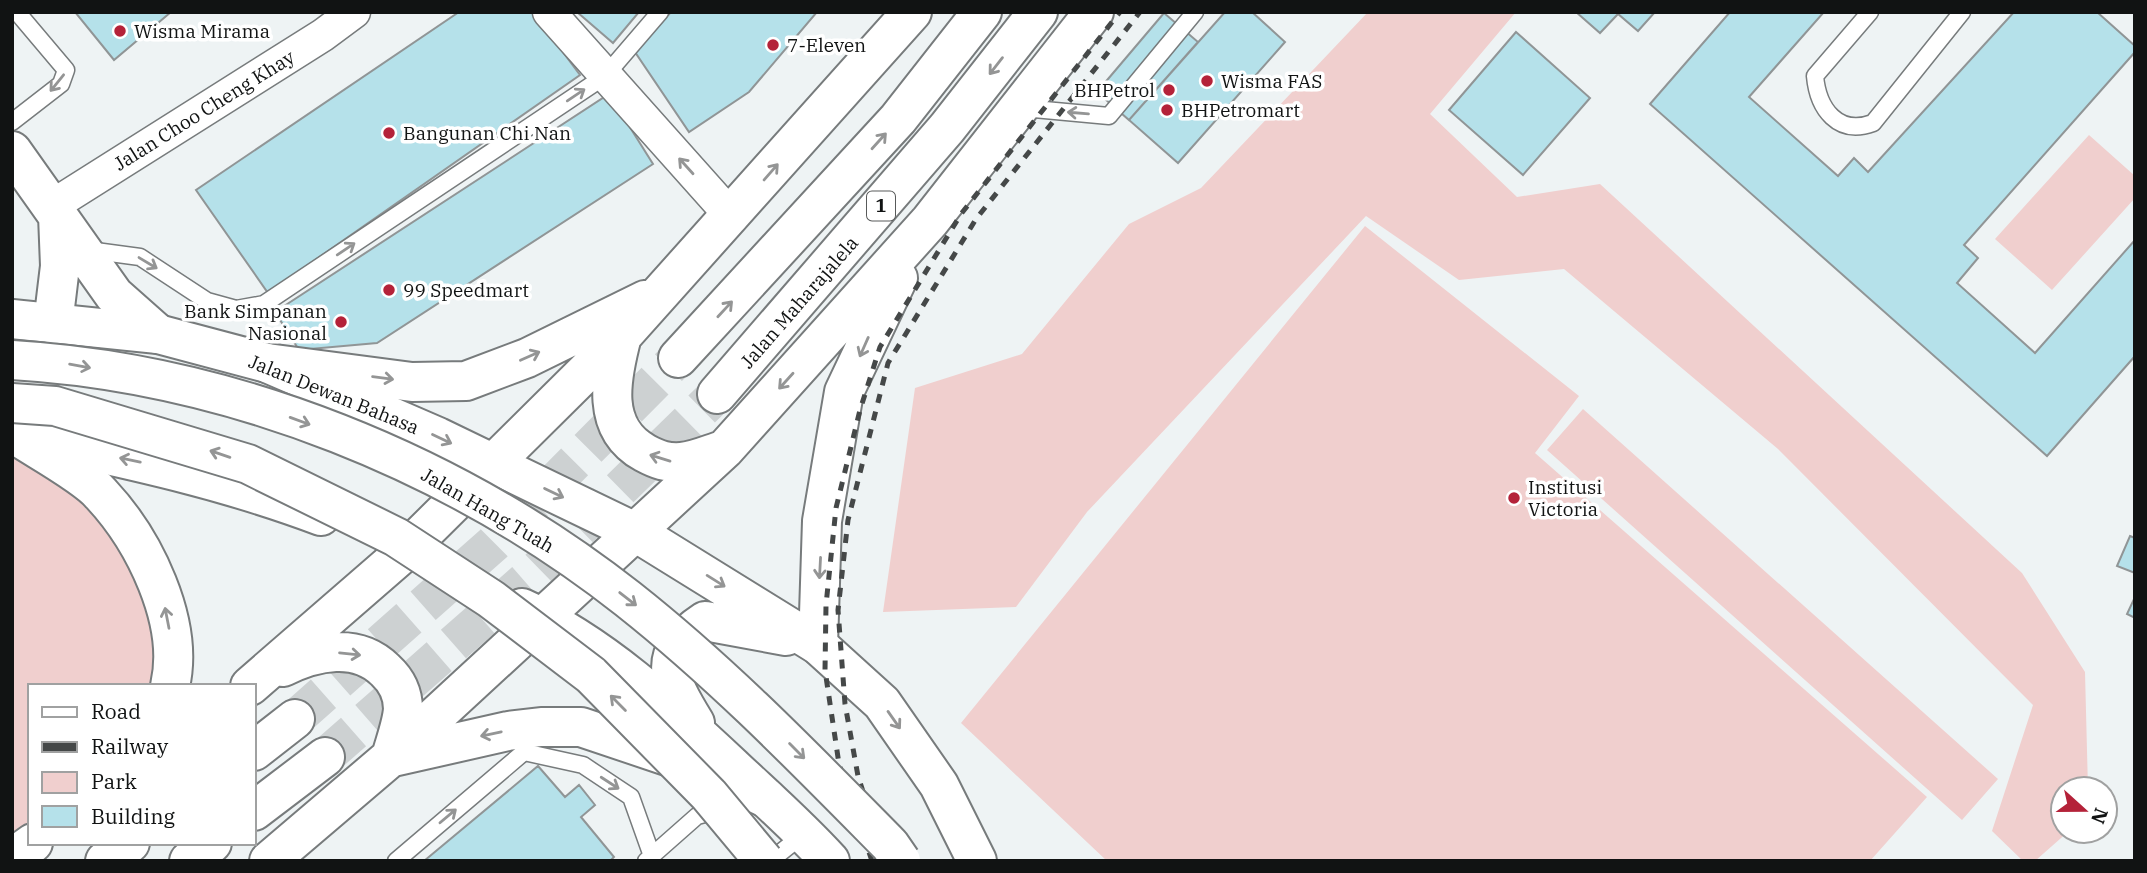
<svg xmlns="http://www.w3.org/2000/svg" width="2147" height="873" viewBox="0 0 2147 873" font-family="'IBM Plex Serif',serif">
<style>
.green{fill:#f0cfce}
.building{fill:#b5e1ea;stroke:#909596;stroke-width:2}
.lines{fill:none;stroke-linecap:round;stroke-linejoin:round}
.trunk-tunnel{stroke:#cdd1d2;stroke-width:38;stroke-dasharray:38 19;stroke-linecap:butt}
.service-casing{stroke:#777b7c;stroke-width:19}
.minor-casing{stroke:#777b7c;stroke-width:35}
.tertiary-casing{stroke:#777b7c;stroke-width:42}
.secondary-casing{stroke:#777b7c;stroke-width:42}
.trunk-casing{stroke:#777b7c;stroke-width:42}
.service{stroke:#fff;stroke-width:16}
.minor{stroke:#fff;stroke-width:32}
.tertiary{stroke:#fff;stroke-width:38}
.secondary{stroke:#fff;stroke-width:38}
.trunk{stroke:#fff;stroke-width:38}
.rail{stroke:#454848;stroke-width:5;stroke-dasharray:9 9;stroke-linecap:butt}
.secondary-bridge-casing{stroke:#777b7c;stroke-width:42;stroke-linecap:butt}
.secondary-bridge{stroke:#fff;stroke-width:38}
.oneway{stroke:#949595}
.poi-dot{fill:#b42239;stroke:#fff;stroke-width:2.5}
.labels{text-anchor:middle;stroke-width:7;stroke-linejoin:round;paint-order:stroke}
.shield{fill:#fff;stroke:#585a5a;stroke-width:2}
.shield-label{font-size:18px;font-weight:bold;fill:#111313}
.poi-label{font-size:19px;fill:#111313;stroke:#fff;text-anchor:start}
.street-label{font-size:19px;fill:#111313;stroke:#fff}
</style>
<rect width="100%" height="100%" fill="#eef3f4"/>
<!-- green -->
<path class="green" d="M1368,12H1516L1430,114L1517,197L1600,184L2022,573L2085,672L2088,789H2063V831H2069L2035,861H2023L1992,831L2033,705L1778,449L1564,269L1459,280L1366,216L1087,512L1016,607L883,612L915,388L1022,354L1129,224L1201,188Z
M2089,135L2135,176V198L2052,290L1995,239Z
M1365,226L1579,396L1535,453L1927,797L1870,861H1107L961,723Z
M1583,409L1998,779L1962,820L1547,450Z
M12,455L75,475L154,578L165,686H30V833L12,845Z"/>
<!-- building -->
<path class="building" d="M75,12H171L114,60Z
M459,12H533L580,75L268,293L196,190Z
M577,12H639L613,43Z
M671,12H817L749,92L689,132L635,52Z
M1225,12H1252L1285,42L1178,163L1129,120Z
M1576,12H1655L1638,31L1618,14L1600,33Z
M1730,12H1824L1749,97L1838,176L1854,158L1868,172L2014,12H2097L2135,46V52L1964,245L1978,258L1957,283L2035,353L2135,240V356L2047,456L1650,104Z
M1164,13L1198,42L1129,120L1097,92Z
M1516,32L1590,98L1523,175L1449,110Z
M609,94L653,164L377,343L299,350L275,312Z
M2130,536L2135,538V573L2117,566Z
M2135,597V618L2127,614Z
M538,766L565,797L579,785L595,805L581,817L614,857L610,861H424Z"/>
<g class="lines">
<!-- trunk-tunnel -->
<path class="trunk-tunnel" d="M295,719L493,544L678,358
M325,757L532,575L717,394"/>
<!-- service casing -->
<g class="service-casing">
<path id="service" d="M1870,12L1815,76C1818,109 1838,136 1873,123L1962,12
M1023,108L1109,116L1195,12
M12,122L61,84L66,70L17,12
M88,250L140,257L207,301L236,309L264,304L605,76L660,12
M396,861L524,752L583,765L631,797L652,856
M646,861L697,816L720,810
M770,861L805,833"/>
</g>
<!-- minor casing -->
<g class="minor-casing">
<path id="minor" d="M549,12L732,217
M52,206L323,35L354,12"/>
</g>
<!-- tertiary casing -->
<g class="tertiary-casing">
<path id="tertiary" d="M12,151L114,295L158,334
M53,324L60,266L58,215"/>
</g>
<!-- secondary casing -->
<g class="secondary-casing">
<path id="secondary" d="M12,319L158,334L267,363L438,437L637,533L818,645L882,703L939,785L977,861
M21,436C123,458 223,479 321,516
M522,608C602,644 671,709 734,768C767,799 800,828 830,861
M695,723C668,679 655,654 705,621L786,636"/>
</g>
<!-- trunk casing -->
<g class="trunk-casing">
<path id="trunk" d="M622,336C611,378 600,428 645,453C658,460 667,463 681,462C695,461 710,454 723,450
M678,358L898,119L982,12
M267,363L412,382L466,381L527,358L645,300
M717,394L947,128L1038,12
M17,436C38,450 86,476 101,494C144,540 185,622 170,686
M818,645L822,521L844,392L898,278
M283,667C315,651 357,642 385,670C396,680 403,693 403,709C402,724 395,742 391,757
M250,686L402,554L622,336L912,12
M254,751L295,719
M393,757L508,731L541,727H581L694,765L766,798
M254,811L325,757
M12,858L33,843
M105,861L130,843
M189,861L212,843
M269,861L391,757L725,449L930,221L1094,12"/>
</g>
<!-- service -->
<use href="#service" class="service"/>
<!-- minor -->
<use href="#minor" class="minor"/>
<!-- tertiary -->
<use href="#tertiary" class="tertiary"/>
<!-- secondary -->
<use href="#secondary" class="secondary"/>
<!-- trunk -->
<use href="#trunk" class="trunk"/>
<!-- rail -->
<path class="rail" d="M872,861L839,764L825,670L826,605L836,508L860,410L880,347L961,214L1120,12
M885,861L858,776L845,704L838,610L848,520L888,363L976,219L1140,12"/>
<!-- secondary-bridge casing -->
<g class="secondary-bridge-casing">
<path id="secondary-bridge" d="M12,360C233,373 455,463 628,599C723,674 806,760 890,845L901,861
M12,403L55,406L248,464L396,537L491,599L591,675L709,795L764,861"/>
</g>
<!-- secondary-bridge -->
<use href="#secondary-bridge" class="secondary-bridge"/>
</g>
<!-- one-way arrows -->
<defs><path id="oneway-shaft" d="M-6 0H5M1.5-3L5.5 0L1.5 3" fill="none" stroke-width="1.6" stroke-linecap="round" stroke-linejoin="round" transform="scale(1.75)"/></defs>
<g class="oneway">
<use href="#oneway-shaft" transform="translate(996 66) rotate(128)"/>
<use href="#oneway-shaft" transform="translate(57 83) rotate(129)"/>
<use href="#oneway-shaft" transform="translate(576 95) rotate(-34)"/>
<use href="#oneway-shaft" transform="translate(1078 113) rotate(-175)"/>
<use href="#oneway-shaft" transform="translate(879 141) rotate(-48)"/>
<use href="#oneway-shaft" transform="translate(686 166) rotate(-132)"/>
<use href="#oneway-shaft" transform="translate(771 172) rotate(-49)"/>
<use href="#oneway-shaft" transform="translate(346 249) rotate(-34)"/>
<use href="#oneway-shaft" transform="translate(148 263) rotate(31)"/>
<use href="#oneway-shaft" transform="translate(725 309) rotate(-47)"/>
<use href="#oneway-shaft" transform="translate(864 347) rotate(114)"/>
<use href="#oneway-shaft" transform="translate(530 356) rotate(-24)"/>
<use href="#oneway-shaft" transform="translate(80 366) rotate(10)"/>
<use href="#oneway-shaft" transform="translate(383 378) rotate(7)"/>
<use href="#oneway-shaft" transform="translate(786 381) rotate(132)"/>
<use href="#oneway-shaft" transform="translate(300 421) rotate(20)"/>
<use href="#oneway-shaft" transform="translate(442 439) rotate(25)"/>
<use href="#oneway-shaft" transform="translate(220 454) rotate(-161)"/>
<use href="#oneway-shaft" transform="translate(660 458) rotate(-163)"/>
<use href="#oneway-shaft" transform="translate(130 460) rotate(-168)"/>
<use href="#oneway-shaft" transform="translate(554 493) rotate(26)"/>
<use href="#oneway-shaft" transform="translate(820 568) rotate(93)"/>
<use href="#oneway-shaft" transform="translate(716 581) rotate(32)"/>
<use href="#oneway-shaft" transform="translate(628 599) rotate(38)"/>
<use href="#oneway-shaft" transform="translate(167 618) rotate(-101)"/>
<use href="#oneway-shaft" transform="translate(350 654) rotate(6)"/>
<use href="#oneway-shaft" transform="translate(618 703) rotate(-135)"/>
<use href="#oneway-shaft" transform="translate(894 720) rotate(55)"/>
<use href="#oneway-shaft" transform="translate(491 734) rotate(168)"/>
<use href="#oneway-shaft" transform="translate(797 751) rotate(45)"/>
<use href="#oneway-shaft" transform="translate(610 783) rotate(33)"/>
<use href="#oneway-shaft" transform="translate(448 816) rotate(-40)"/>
</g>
<!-- markers -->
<g class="poi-dot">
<circle cx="120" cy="31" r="7"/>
<circle cx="773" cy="45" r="7"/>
<circle cx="1207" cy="81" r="7"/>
<circle cx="1169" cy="90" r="7"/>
<circle cx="1167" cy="110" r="7"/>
<circle cx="389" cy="133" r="7"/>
<circle cx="389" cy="290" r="7"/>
<circle cx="341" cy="322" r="7"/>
<circle cx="1514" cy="498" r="7"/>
</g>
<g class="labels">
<!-- shield labels -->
<rect class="shield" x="867" y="191.5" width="28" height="29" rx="5"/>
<g class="shield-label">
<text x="881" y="212">1</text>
</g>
<!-- poi labels -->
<g class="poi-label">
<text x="134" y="38">Wisma Mirama</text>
<text x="787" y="52">7-Eleven</text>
<text x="1221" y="88">Wisma FAS</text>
<text x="1155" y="97" text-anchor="end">BHPetrol</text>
<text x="1181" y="117">BHPetromart</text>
<text x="403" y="140">Bangunan Chi Nan</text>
<text x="403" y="297">99 Speedmart</text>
<text x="327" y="318" text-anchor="end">Bank Simpanan<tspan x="327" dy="22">Nasional</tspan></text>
<text x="1528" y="494">Institusi<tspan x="1528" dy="22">Victoria</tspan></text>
</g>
<!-- street labels -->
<g class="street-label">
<text transform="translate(204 110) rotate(-32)" y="7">Jalan Choo Cheng Khay</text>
<text transform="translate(799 302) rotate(-49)" y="7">Jalan Maharajalela</text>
<text transform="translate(334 394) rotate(22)" y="7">Jalan Dewan Bahasa</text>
<text transform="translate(488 510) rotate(30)" y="7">Jalan Hang Tuah</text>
</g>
</g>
<!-- border -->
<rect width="2147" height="873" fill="none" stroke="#111313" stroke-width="28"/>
<!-- legend -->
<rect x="28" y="684" width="228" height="161" fill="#ffffff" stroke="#a0a1a1" stroke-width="2"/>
<rect x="42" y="707" width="35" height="10" fill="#ffffff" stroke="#a0a1a1" stroke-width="2"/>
<text x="91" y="719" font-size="21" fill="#111313">Road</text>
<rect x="42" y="742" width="35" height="10" fill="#454848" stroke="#a0a1a1" stroke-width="2"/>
<text x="91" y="754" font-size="21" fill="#111313">Railway</text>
<rect x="42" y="772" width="35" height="21" fill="#f0cfce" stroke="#a0a1a1" stroke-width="2"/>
<text x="91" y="789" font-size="21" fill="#111313">Park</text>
<rect x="42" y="806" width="35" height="21" fill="#b5e1ea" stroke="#a0a1a1" stroke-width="2"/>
<text x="91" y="824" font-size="21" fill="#111313">Building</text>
<!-- north arrow -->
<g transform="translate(2084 810) rotate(111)"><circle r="33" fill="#ffffff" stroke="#a0a1a1" stroke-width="2"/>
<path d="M0-5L12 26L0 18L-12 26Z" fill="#b42239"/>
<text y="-10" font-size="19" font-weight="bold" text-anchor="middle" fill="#111313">N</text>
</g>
</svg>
